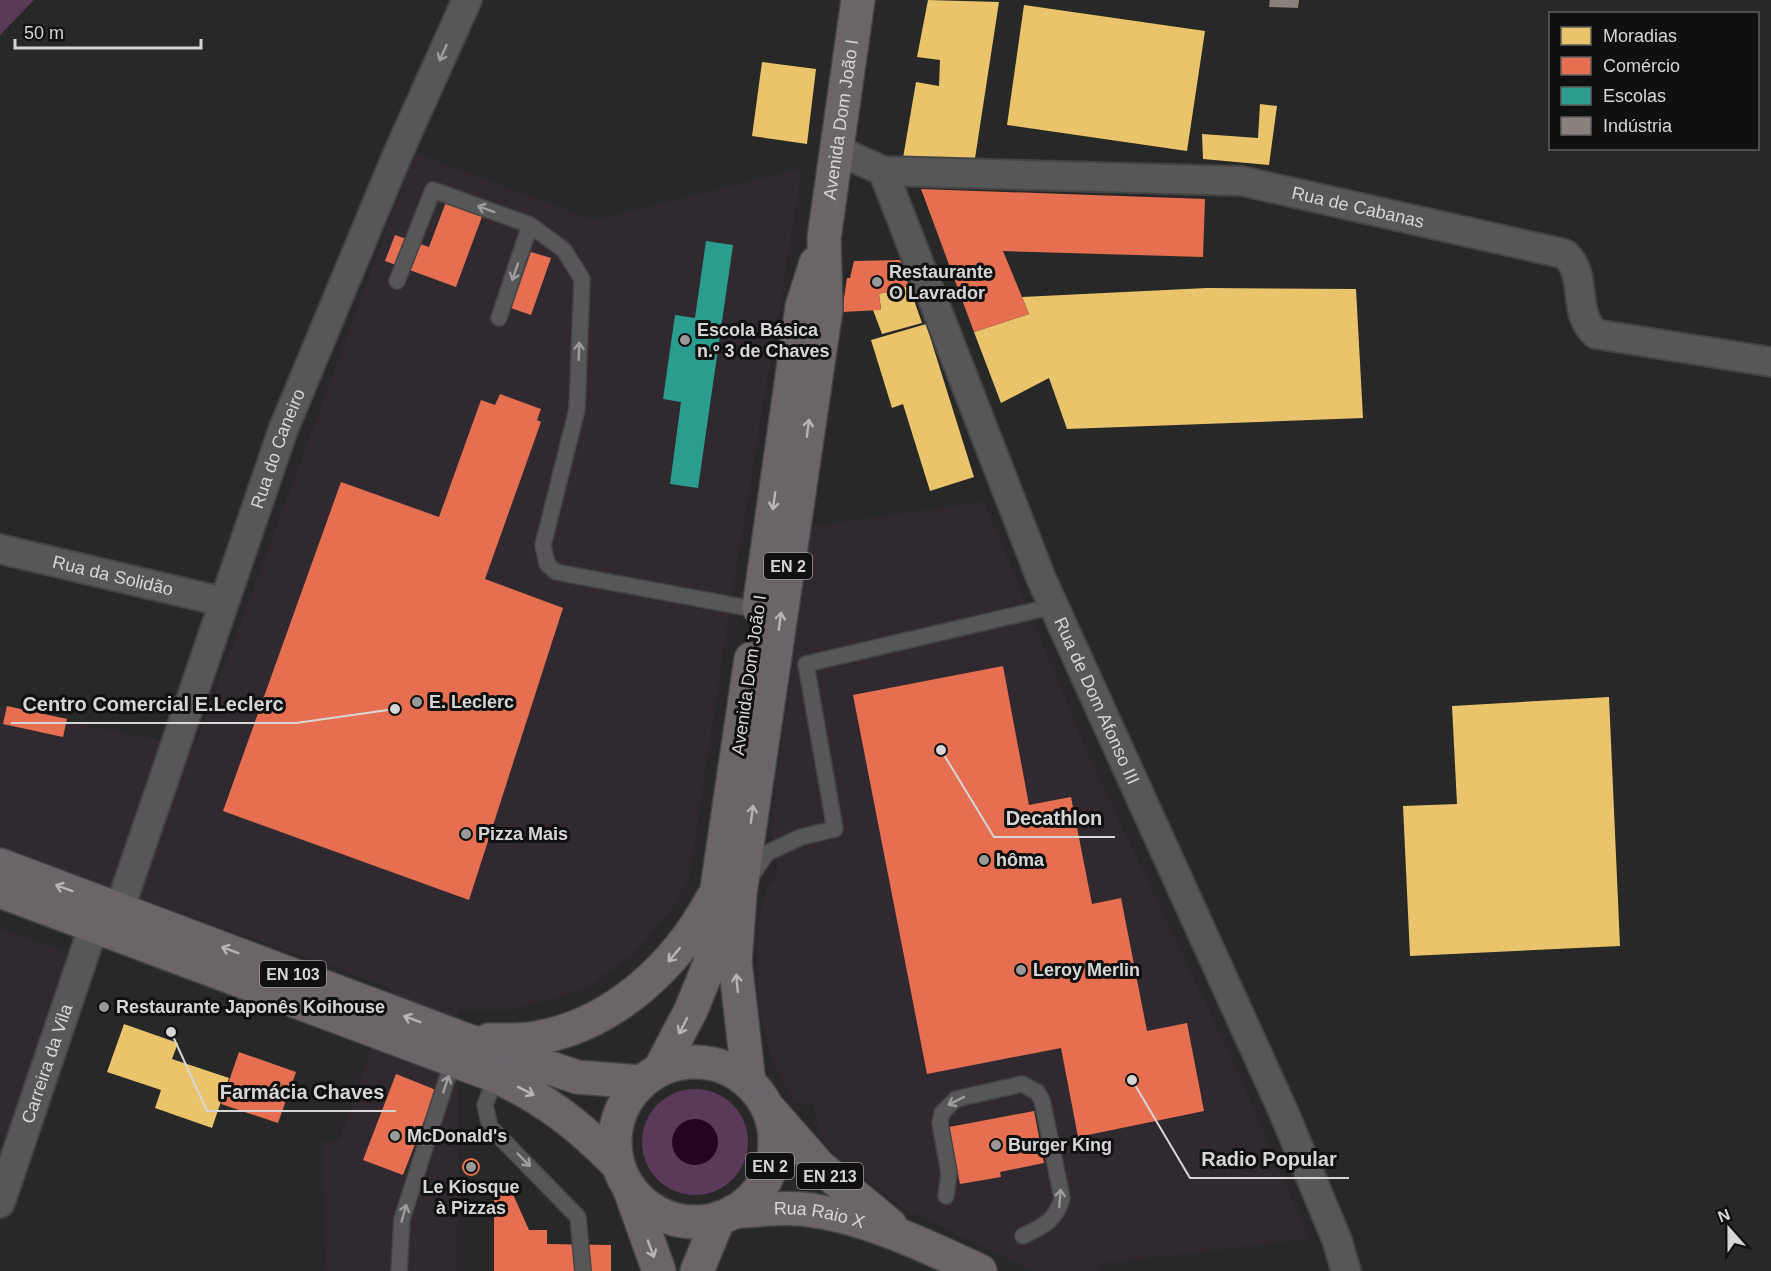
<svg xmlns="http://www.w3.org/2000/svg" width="1771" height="1271" viewBox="0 0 1771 1271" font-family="Arial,sans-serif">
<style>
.built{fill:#302a30}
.green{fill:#5b3a59}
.water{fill:#230523}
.homes{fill:#e9c46a}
.shops{fill:#e76f51}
.schools{fill:#2a9d8f}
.industry{fill:#8a817c}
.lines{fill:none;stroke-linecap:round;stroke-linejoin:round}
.service-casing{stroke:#444;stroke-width:18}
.minor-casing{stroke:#444;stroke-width:32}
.primary-casing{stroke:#444;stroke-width:36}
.service{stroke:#575757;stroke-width:15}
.minor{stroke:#575757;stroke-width:28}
.primary{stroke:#6b656a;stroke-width:33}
.oneway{stroke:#9d9d9d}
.oneway2{stroke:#b7b4b6}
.poi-dot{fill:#9a999a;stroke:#111011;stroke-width:2}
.labels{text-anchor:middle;stroke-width:6;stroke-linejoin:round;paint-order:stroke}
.shield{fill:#111011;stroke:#9c9b9c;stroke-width:1.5}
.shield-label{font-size:16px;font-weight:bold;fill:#d7d6d7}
.street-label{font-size:18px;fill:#d7d6d7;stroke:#111011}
.poi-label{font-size:18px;font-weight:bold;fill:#d7d6d7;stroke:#111011;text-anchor:start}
.leader{fill:none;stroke:#d7d6d7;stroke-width:2}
.callout-dot{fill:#d7d6d7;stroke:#111011;stroke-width:2}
.callout-label{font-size:20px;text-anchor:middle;font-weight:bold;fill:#d7d6d7;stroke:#111011;stroke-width:6;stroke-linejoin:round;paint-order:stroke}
</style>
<rect width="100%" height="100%" fill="#282828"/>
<!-- built -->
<path class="built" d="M415,153L594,220L798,169L801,177L736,568L689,878L673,907L632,956L585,988L559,998L507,1010H458L457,1271H325L323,1142L340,1140L391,988L0,848V705L194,749Z
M984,502L1090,759L1239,1074L1309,1239L1099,1264L1100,1271H1033L906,1210L848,1166L820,1137L813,1102L803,1105L794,1102L771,1059L758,1000V923L766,891L779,871L770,826L812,526Z
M0,929L70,953L7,1137L0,1136Z"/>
<!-- green -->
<path class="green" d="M0,0H34L0,35Z
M642 1142a53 53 0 1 1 106 0a53 53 0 1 1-106 0Z"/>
<!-- water -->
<path class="water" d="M672 1142a23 23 0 1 1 46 0a23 23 0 1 1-46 0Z"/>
<!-- homes -->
<path class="homes" d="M928,0L999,2L974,165L903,158L916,82L939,86L940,60L917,57Z
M1024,5L1205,31L1187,151L1007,125Z
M762,62L816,69L807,144L752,136Z
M1260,104L1277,106L1269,165L1203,159L1202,134L1258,138Z
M909,286L922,323L882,334L873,310H881L879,294Z
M1207,288L1356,289L1363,418L1067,429L1049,378L1001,403L974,332L1029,314L1022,297Z
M926,324L974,477L930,491L903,404L892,408L871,340Z
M1609,697L1620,946L1410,956L1403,806L1457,804L1452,706Z
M124,1024L178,1043L172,1059L229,1078L212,1128L155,1108L161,1090L107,1072Z"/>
<!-- shops -->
<path class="shops" d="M451,189L487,203L456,287L385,261L395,235L429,247Z
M921,189L1205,199L1203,257L1003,251L1029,314L974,332Z
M531,252L551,258L531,315L511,308Z
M900,260L909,286L879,294L881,310L842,312L847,278H850L854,261Z
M500,394L541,409L537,420L541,422L485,579L563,608L469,900L223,811L341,482L439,517L481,400L495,405Z
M1003,666L1029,805L1071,797L1092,904L1121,898L1147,1031L1187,1023L1204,1111L1078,1137L1061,1048L927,1074L853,695Z
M7,706L67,719L63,737L3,724Z
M239,1052L296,1072L278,1123L221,1104Z
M396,1074L436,1090L403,1175L363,1160Z
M1034,1111L1044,1163L1000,1172L1001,1177L960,1184L949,1127Z
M462 1167a9 9 0 1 1 18 0a9 9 0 1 1-18 0Z
M494,1192H512L529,1230H547V1244L611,1245V1271H494Z"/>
<!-- schools -->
<path class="schools" d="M706,241L733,245L698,488L670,484L681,402L663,399L675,315L695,318Z"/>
<!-- industry -->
<path class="industry" d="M1270,0H1299L1298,8L1269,7Z"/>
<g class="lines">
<!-- service casing -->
<g class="service-casing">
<path id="service" d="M397,281L433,190L530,225L564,250L582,279L577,409L543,545L547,564L556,572L759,610
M499,318L530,225
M750,878L767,853L801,837L835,829L806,664L1054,606
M496,1076L485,1105L490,1127L578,1217L583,1271
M946,1196L949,1173L940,1123L942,1113L956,1099L1022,1084L1037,1092L1042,1100L1062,1198C1056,1221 1043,1226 1023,1236
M399,1271L402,1219L453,1060"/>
</g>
<!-- minor casing -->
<g class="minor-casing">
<g id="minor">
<path id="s1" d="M837,150L883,171L1041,578L1284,1113L1337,1240L1346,1271"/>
<path id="s2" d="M883,171L1242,181L1565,254C1589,276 1571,313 1596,334L1771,362"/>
<path id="s3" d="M0,549L224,602"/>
<path id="s4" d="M112,931L283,430L399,151L467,0"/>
<path id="s5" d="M0,1203L94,925"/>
</g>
</g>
<!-- primary casing -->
<g class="primary-casing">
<g id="primary">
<path d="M759,608L802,307L816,263"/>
<path d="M0,865L466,1040L577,1077L641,1082"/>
<path d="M0,891L496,1076C546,1100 579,1125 618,1165"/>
<path d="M489,1040C504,1040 520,1041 536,1038C613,1025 676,966 712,899"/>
<circle cx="695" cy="1142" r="80"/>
<path d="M660,1069L691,1010L710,963L717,889L751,659"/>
<path id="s6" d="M749,1083L735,962L740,893L826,309L824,238L858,0"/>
<path d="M769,1109L819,1166L890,1225"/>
<path d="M630,1190L659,1271"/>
<path id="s7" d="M733,1212C756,1210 779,1207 802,1209C865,1216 924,1245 980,1271"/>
<path d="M697,1271L719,1218"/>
</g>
</g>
<!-- service -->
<use href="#service" class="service"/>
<!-- minor -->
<use href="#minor" class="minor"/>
<!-- primary -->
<use href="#primary" class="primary"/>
</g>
<!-- one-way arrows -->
<defs><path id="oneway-shaft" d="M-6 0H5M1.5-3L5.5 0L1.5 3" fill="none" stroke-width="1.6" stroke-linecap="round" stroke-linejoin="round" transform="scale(1.5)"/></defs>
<g class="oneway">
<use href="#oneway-shaft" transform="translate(443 53) rotate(114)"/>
<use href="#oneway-shaft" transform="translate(486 209) rotate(-160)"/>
<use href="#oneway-shaft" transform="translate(515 272) rotate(109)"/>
<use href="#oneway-shaft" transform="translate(579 351) rotate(-88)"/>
<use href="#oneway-shaft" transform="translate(446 1084) rotate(-72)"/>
<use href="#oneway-shaft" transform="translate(956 1101) rotate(153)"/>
<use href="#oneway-shaft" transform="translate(524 1160) rotate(45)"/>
<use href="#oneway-shaft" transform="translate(1060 1198) rotate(-85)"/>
<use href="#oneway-shaft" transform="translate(404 1213) rotate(-74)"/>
</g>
<g class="oneway2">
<use href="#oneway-shaft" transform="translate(808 428) rotate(-82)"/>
<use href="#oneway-shaft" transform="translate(774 501) rotate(98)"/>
<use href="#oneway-shaft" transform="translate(780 621) rotate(-82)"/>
<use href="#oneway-shaft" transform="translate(752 814) rotate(-82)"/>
<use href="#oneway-shaft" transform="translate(64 888) rotate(-160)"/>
<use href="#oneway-shaft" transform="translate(230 950) rotate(-159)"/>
<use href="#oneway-shaft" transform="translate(674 955) rotate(130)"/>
<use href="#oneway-shaft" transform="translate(737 983) rotate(-95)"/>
<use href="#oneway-shaft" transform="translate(412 1019) rotate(-159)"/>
<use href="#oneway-shaft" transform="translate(683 1026) rotate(117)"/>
<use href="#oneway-shaft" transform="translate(526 1091) rotate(27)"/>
<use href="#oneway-shaft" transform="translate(651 1249) rotate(70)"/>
</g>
<!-- markers -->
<g class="poi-dot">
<circle cx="877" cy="282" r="6"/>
<circle cx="685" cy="340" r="6"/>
<circle cx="417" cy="702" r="6"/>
<circle cx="466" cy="834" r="6"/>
<circle cx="984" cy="860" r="6"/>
<circle cx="1021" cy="970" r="6"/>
<circle cx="104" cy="1007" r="6"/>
<circle cx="395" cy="1136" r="6"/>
<circle cx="996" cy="1145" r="6"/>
<circle cx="471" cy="1167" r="6"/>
</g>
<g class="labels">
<!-- shield labels -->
<g class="shield">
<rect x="764" y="553" width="48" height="26" rx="4.5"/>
<rect x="260" y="961" width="66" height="26" rx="4.5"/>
<rect x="746" y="1153" width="48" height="26" rx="4.5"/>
<rect x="797" y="1163" width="66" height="26" rx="4.5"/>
</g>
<g class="shield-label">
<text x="788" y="572">EN 2</text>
<text x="293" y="980">EN 103</text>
<text x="770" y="1172">EN 2</text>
<text x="830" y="1182">EN 213</text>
</g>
<!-- street labels -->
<g class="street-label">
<text dy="6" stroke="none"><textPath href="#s6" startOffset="972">Avenida Dom João I</textPath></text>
<text dy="6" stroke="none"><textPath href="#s2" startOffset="478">Rua de Cabanas</textPath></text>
<text dy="6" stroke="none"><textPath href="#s4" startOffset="510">Rua do Caneiro</textPath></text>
<text dy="6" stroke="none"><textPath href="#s3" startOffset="116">Rua da Solidão</textPath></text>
<text transform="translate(749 675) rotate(-82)" y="6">Avenida Dom João I</text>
<text dy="6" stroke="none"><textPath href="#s1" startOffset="622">Rua de Dom Afonso III</textPath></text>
<text dy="6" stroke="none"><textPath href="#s5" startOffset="147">Carreira da Vila</textPath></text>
<text dy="6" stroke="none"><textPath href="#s7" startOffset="87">Rua Raio X</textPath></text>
</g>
<!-- poi labels -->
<g class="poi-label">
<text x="889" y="278">Restaurante<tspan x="889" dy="21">O Lavrador</tspan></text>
<text x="697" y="336">Escola Básica<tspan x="697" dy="21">n.º 3 de Chaves</tspan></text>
<text x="429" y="708">E. Leclerc</text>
<text x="478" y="840">Pizza Mais</text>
<text x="996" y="866">hôma</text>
<text x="1033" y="976">Leroy Merlin</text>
<text x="116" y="1013">Restaurante Japonês Koihouse</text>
<text x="407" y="1142">McDonald's</text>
<text x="1008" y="1151">Burger King</text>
<text x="471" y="1193" text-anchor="middle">Le Kiosque<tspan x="471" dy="21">à Pizzas</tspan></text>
</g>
</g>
<!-- callouts -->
<path class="leader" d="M395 709L296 723H11M941 750L994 837H1115M171 1032L207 1111H396M1132 1080L1190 1178H1349"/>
<g class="callout-dot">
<circle cx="395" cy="709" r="6"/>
<circle cx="941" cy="750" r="6"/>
<circle cx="171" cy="1032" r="6"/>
<circle cx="1132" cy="1080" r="6"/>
</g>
<g class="callout-label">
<text x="153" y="711">Centro Comercial E.Leclerc</text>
<text x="1054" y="825">Decathlon</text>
<text x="302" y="1099">Farmácia Chaves</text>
<text x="1269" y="1166">Radio Popular</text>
</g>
<!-- legend -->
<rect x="1549" y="12" width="210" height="138" fill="#111011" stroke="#605f60" stroke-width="1.5"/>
<rect x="1561" y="27" width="30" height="18" fill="#e9c46a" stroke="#605f60" stroke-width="1.5"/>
<text x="1603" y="42" font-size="18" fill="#d7d6d7">Moradias</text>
<rect x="1561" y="57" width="30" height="18" fill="#e76f51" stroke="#605f60" stroke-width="1.5"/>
<text x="1603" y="72" font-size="18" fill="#d7d6d7">Comércio</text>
<rect x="1561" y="87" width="30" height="18" fill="#2a9d8f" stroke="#605f60" stroke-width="1.5"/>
<text x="1603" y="102" font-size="18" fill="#d7d6d7">Escolas</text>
<rect x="1561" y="117" width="30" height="18" fill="#8a817c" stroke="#605f60" stroke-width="1.5"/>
<text x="1603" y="132" font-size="18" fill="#d7d6d7">Indústria</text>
<!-- north arrow -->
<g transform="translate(1729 1229) rotate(339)" stroke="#111011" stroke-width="4.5" paint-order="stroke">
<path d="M0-4.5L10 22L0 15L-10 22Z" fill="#d7d6d7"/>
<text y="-9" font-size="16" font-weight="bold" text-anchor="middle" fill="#d7d6d7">N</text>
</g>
<!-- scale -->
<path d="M15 39v9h186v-9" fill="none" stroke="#d7d6d7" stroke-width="3"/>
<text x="24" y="39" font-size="18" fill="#d7d6d7" stroke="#111011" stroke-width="4.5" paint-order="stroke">50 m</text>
</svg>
